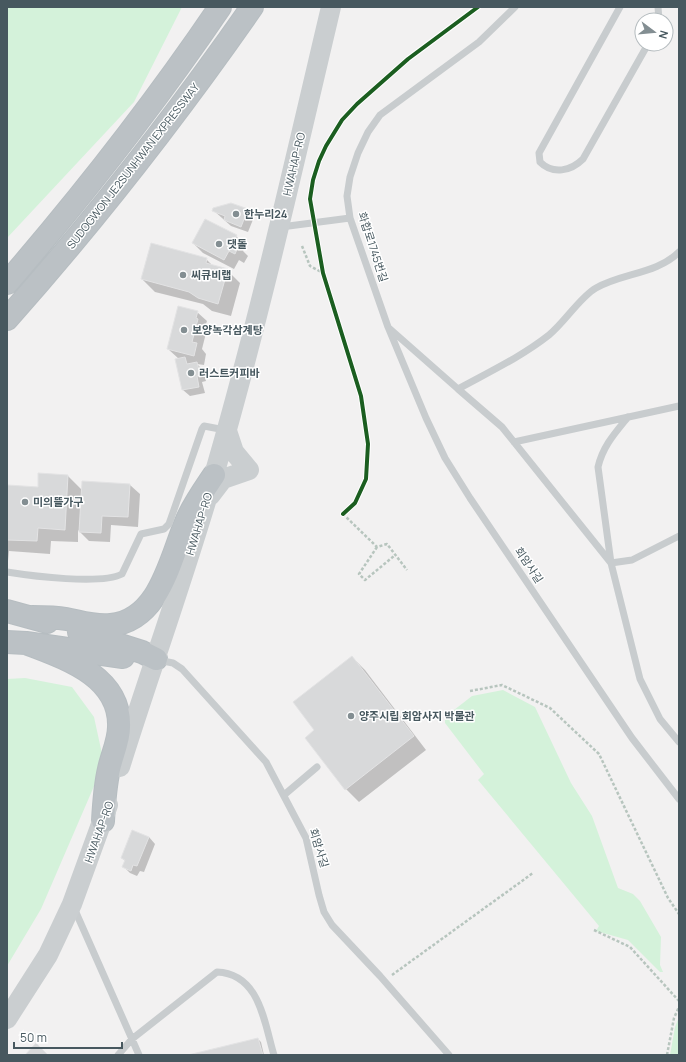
<svg xmlns="http://www.w3.org/2000/svg" width="686" height="1062" viewBox="0 0 686 1062" font-family="Manrope,'Noto Sans KR',sans-serif">
<style>
.green{fill:#d4f2da}
.shadow{fill:#0003}
.building{fill:#d8d9da;stroke:#e3e3e4}
.lines{fill:none;stroke-linecap:round;stroke-linejoin:round}
.motorway-casing{stroke:#b6bdc1;stroke-width:24}
.path{stroke:#b7c5be;stroke-width:2.5;stroke-dasharray:3 2;stroke-linecap:butt}
.service{stroke:#c8ccce;stroke-width:7}
.secondary{stroke:#caced0;stroke-width:20}
.motorway{stroke:#bbc1c5;stroke-width:22}
.cycleway-casing{stroke:#fff;stroke-width:6}
.cycleway{stroke:#1b5e20;stroke-width:4}
.poi-dot{fill:#838e92;stroke:#fff;stroke-width:1.5}
.labels{text-anchor:middle;stroke-width:3;stroke-linejoin:round;paint-order:stroke}
.street-label{font-size:11px;fill:#47585f;stroke:#fff}
.poi-label{font-size:11px;font-weight:bold;fill:#47585f;stroke:#fff;text-anchor:start}
</style>
<rect width="100%" height="100%" fill="#f2f1f1"/>
<!-- green -->
<path class="green" d="M7,7H182L134,102L7,238Z
M25,678L72,687L94,717L104,763L41,909L7,966V679Z
M503,690L535,707L571,783L592,816L618,888L633,894L640,901L661,937L660,965L663,972H660L628,940L596,931L599,926L478,780L484,774L445,723V717L472,696Z
M679,1017V1055H670L675,1027Z"/>
<!-- shadow -->
<path class="shadow" d="M231,204L248,210L254,217L248,232L231,226L213,210Z
M206,220L236,236L246,246L243,251L248,256L244,263L239,260L234,269L203,253L193,243Z
M206,259L214,267L227,270L240,283L231,316L212,311L203,304L155,292L142,279Z
M197,312L207,321L205,327L207,329L202,349L206,354L204,365L197,364L203,370L206,381L202,382L205,393L190,396L183,390L176,360L179,359L168,349Z
M68,476L82,490L130,485L140,494L138,527L111,525L110,542L89,541L78,530V542L51,541L50,554L9,551L7,571V486L39,488Z
M352,657L365,670L426,750L359,802L346,789L306,738L316,731Z
M149,837L155,844L144,872L140,871L137,876L130,873L124,867L126,862L122,858Z
M258,1039L261,1042L264,1055H192Z"/>
<!-- building -->
<path class="building" d="M231,203L248,209L241,227L224,220L225,216L212,211L213,208Z
M205,219L237,235L233,242L239,245L235,254L229,251L224,260L192,243Z
M151,243L207,258L206,263L228,269L218,304L198,298L189,292L141,279Z
M178,306L198,311L196,318L198,319L192,342L197,343L194,356L167,349Z
M185,357L187,364L197,362L200,375L197,376L199,387L182,390L175,359Z
M38,473L68,475L65,530L38,528L37,541L7,540V485L38,487Z
M82,481L130,484L128,517L102,516L101,533L79,532Z
M352,656L414,736L345,790L305,738L314,730L293,702Z
M132,830L149,837L137,866L133,865L131,871L122,867L125,860L121,858Z
M258,1038L263,1055H188Z
M36,1043L47,1054L45,1055H25Z"/>
<g class="lines">
<!-- motorway casing -->
<g class="motorway-casing">
<path id="motorway" d="M7,283C83,195 155,103 220,7
M7,319C95,220 176,116 252,7
M7,611L47,622
M32,617C43,617 55,617 66,619C81,622 95,627 111,625C160,620 170,559 186,522C193,505 204,490 214,475
M79,632L142,652L156,659
M7,642L26,643L123,657
M26,643C65,658 121,676 119,727C119,741 112,755 109,769C105,786 104,803 103,821"/>
</g>
<!-- path -->
<path class="path" d="M302,246L310,266L323,273
M343,514L377,547L387,544L407,570
M377,547L359,574L365,580L394,556
M470,691L502,685L550,708L599,754L668,898L679,914
M594,930L630,947L679,1001
M392,975L533,873
M667,1055L674,1018L679,1007"/>
<!-- service -->
<path class="service" d="M515,7L479,42L380,115L368,132L358,153L350,177L347,196L350,218L388,327L426,418L445,458L470,498L632,738L679,799
M620,7L539,153L540,162C553,175 571,171 583,159L648,44
M658,7L659,20
M281,227L350,218
M390,329L458,389C489,372 521,357 549,335C565,322 580,297 596,288C622,273 657,274 679,252
M458,389L502,427L611,563L632,560L679,536
M628,417C615,433 603,446 598,467L611,563L640,679L660,719L679,742
M514,442L679,406
M7,572C32,576 101,585 122,574L141,534L164,529L169,524L202,429L204,426L225,430
M158,660L173,663L182,669L266,762L306,838L319,895L324,912L332,925L380,976L449,1055
M284,795L317,767
M74,908L139,1055
M118,1055L132,1039L217,972C260,974 264,1022 274,1055"/>
<!-- secondary -->
<path class="secondary" d="M210,496L223,479L249,470L234,452L227,431
M120,767C152,665 189,564 218,461C261,311 295,159 331,7
M7,1019L48,955L72,904L108,805"/>
<!-- motorway -->
<use href="#motorway" class="motorway"/>
<!-- cycleway casing -->
<g class="cycleway-casing">
<path id="cycleway" d="M343,514L355,503L366,479L368,444L361,396L323,273L310,199L313,180L319,161L326,146L342,120L357,104L408,59L478,7"/>
</g>
<!-- cycleway -->
<use href="#cycleway" class="cycleway"/>
</g>
<!-- markers -->
<g class="poi-dot">
<circle cx="236" cy="214" r="4"/>
<circle cx="219" cy="244" r="4"/>
<circle cx="183" cy="275" r="4"/>
<circle cx="184" cy="330" r="4"/>
<circle cx="191" cy="373" r="4"/>
<circle cx="25" cy="502" r="4"/>
<circle cx="351" cy="716" r="4"/>
</g>
<g class="labels">
<!-- street labels -->
<g class="street-label">
<text transform="translate(294 164) rotate(-77)" y="4">HWAHAP-RO</text>
<text transform="translate(133 166) rotate(-52)" y="4">SUDOGWON JE2SUNHWAN EXPRESSWAY</text>
<text transform="translate(373 247) rotate(72)" y="4">화합로1745번길</text>
<text transform="translate(199 524) rotate(-73)" y="4">HWAHAP-RO</text>
<text transform="translate(529 565) rotate(56)" y="4">회암사길</text>
<text transform="translate(99 832) rotate(-70)" y="4">HWAHAP-RO</text>
<text transform="translate(319 848) rotate(73)" y="4">회암사길</text>
</g>
<!-- poi labels -->
<g class="poi-label">
<text x="244" y="218">한누리24</text>
<text x="227" y="248">댓돌</text>
<text x="191" y="279">씨큐비랩</text>
<text x="192" y="334">보양녹각삼계탕</text>
<text x="199" y="377">러스트커피바</text>
<text x="33" y="506">미의뜰가구</text>
<text x="359" y="720">양주시립 회암사지 박물관</text>
</g>
</g>
<!-- border -->
<rect width="686" height="1062" fill="none" stroke="#47585f" stroke-width="16"/>
<!-- north arrow -->
<g transform="translate(654 32) rotate(106)"><circle r="19" fill="#ffffff" stroke="#b5bcbf"/>
<path d="M0-3L7 15L0 10L-7 15Z" fill="#838e92"/>
<text y="-6" font-size="11" font-weight="bold" text-anchor="middle" fill="#47585f">N</text>
</g>
<!-- scale -->
<path d="M14 1042v6h108v-6" fill="none" stroke="#47585f" stroke-width="2"/>
<text x="20" y="1042" font-size="12" fill="#47585f" stroke="#ffffff" stroke-width="3" paint-order="stroke">50 m</text>
</svg>
